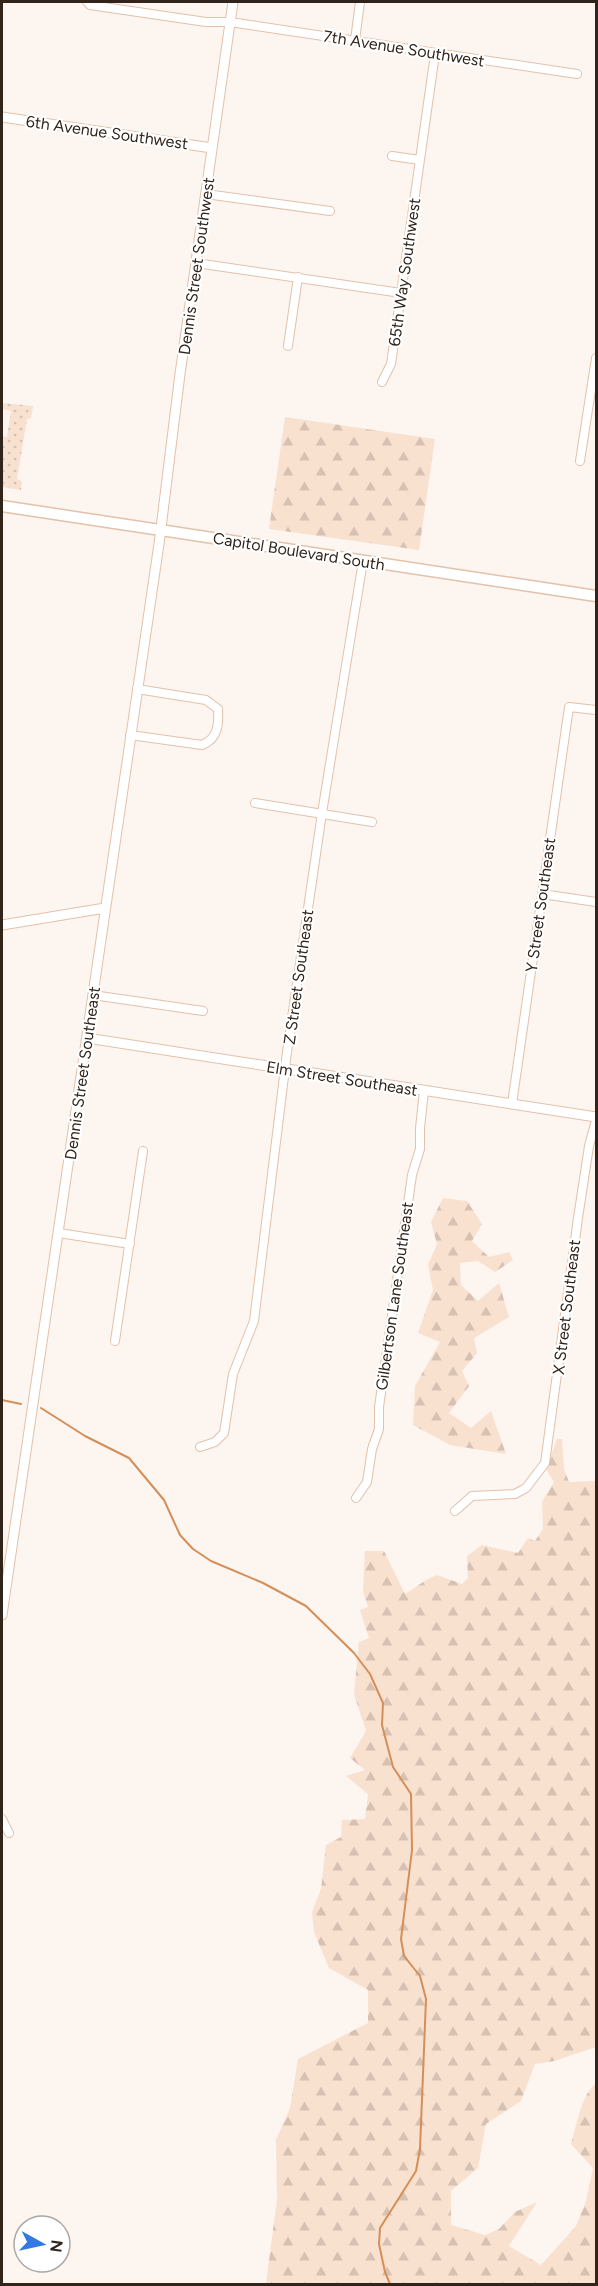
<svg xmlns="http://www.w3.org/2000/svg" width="598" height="2286" viewBox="0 0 598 2286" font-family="Figtree,sans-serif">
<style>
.grass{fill:url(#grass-dots)}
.forest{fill:url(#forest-firs)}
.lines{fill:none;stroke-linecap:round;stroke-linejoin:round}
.stream{stroke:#d48f59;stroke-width:2}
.minor-casing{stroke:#e3c1aa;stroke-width:10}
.tertiary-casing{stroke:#e3c1aa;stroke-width:11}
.secondary-casing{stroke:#e3c1aa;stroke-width:13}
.minor{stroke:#fff;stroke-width:8}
.tertiary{stroke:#fff;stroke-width:9}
.secondary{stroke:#fff;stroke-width:10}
.labels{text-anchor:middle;stroke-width:4.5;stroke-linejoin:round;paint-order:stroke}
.street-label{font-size:16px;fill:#30241b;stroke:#fff}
</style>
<defs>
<pattern id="grass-dots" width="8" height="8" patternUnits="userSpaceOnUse" patternTransform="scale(1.5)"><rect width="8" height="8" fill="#f9e1d0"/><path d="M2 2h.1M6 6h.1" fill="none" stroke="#d6c1b2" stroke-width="1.8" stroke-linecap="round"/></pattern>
<pattern id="forest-firs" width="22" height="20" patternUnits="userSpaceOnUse" patternTransform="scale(1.5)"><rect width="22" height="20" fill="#f9e1d0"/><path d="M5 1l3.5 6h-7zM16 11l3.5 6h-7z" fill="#d6c1b2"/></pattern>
</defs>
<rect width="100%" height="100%" fill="#fcf5f0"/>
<!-- grass -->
<path class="grass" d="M3,403L33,406L31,418L27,419L17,479L22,481L21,490L2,487V436L7,437L11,411L2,409Z"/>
<!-- forest -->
<path class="forest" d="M285,417L435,439L419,550L269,529Z
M443,1198L467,1201L482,1224L472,1241L489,1257L509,1252L513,1260L495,1272L478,1261L460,1263L461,1285L478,1301L499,1283L509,1317L474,1338L477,1353L462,1371L469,1386L449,1413L471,1428L491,1411L506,1454L450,1445L413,1425L415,1386L440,1342L418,1333L433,1290L428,1265L437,1244L431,1222Z
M557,1439H562L564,1469L569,1482L596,1481V2047L554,2061L535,2064L521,2101L486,2124L478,2168L451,2191V2225L485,2235L499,2229L515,2212L537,2202L509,2246L541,2265L576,2226L586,2201L593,2168L571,2144C576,2128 582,2092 596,2084V2284H266L277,2199L276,2140L290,2108L298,2059L368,2023V1990L329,1968L314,1932L312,1912L321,1889L326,1845L341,1837L342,1820L365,1819L368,1794L346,1776L365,1770L350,1758L366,1731L354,1694L359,1642L369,1638L360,1610L368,1607L363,1592L365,1551H384L405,1594L426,1580L437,1575L462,1584L468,1578L467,1556L482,1545L518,1553L528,1538L535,1541L543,1529L542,1502L554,1482L546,1469Z"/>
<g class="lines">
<!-- stream -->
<path class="stream" d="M2,1400L21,1404
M41,1408L85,1436L129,1458L164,1500L180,1535L193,1549L211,1561L263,1583L306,1606L354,1653L370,1674L383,1703L382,1725L393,1767L411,1794L412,1850L401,1939L404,1956L420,1976L426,1999L420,2149L416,2171L380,2228L379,2244L385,2272L390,2284"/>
<!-- minor casing -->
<g class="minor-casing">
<path id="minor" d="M87,2L90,5L206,22H230L577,74
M355,40L360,2
M392,156L420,160
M206,194L330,211
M196,263L401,293
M288,346L298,277
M382,382L391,364L435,54
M580,461L596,358
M130,735L202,745C218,739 219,724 218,709L206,700L137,689
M255,803L372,822
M542,894L596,902
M93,995L203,1011
M512,1104L569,707L596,710
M59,1233L130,1244
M115,1341L143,1151
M200,1447L215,1442L224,1433L233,1374L254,1321L287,1052L322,813L363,561
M356,1498L367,1482L372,1449L379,1429V1407L412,1175L420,1149V1128L424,1091
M455,1511L472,1496L515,1494L526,1488L545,1463L578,1218L589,1146L596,1120
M2,1819L9,1833"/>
</g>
<!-- tertiary casing -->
<g class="tertiary-casing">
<path id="tertiary" d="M2,117L212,148
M2,925L105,908
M87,1038L596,1117
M2,1615L159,544L180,374L233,2"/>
</g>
<!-- secondary casing -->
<g class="secondary-casing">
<path id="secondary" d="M2,506L596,596"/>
</g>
<!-- minor -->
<use href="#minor" class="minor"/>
<!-- tertiary -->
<use href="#tertiary" class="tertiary"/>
<!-- secondary -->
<use href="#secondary" class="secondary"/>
</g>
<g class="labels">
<!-- street labels -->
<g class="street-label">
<text transform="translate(404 48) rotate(9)" y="6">7th Avenue Southwest</text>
<text transform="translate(107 132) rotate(8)" y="6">6th Avenue Southwest</text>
<text transform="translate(196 266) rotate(-82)" y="6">Dennis Street Southwest</text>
<text transform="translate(404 272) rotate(-82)" y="6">65th Way Southwest</text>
<text transform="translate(299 551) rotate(9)" y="6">Capitol Boulevard South</text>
<text transform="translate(540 905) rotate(-82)" y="6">Y Street Southeast</text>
<text transform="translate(298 977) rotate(-82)" y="6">Z Street Southeast</text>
<text transform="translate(82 1073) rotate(-82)" y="6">Dennis Street Southeast</text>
<text transform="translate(342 1078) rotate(9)" y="6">Elm Street Southeast</text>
<text transform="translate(394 1296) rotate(-82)" y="6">Gilbertson Lane Southeast</text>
<text transform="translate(566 1307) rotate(-83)" y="6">X Street Southeast</text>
</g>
</g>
<!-- border -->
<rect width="598" height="2286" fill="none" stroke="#30241b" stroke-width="6"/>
<!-- north arrow -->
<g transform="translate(42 2244) rotate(98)"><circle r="28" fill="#ffffff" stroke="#aca7a4" stroke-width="1.5"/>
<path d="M0-4.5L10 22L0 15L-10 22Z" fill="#3379e6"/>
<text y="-9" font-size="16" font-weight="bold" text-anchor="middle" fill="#30241b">N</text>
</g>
</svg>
